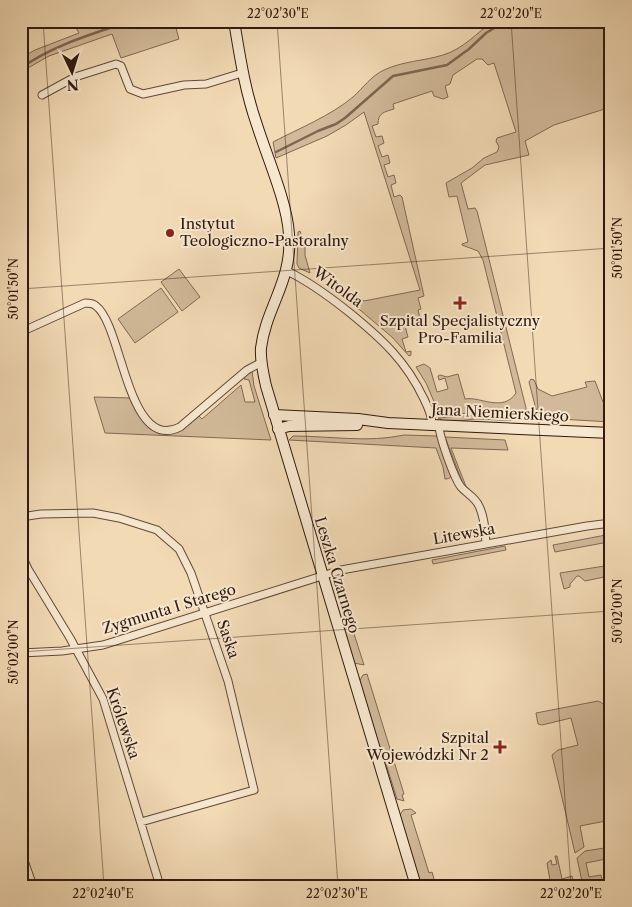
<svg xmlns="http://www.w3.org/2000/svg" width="632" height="907" viewBox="0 0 632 907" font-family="'Libre Caslon Text',serif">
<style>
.green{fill:#d1b999;stroke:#806954}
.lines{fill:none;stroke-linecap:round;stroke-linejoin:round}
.stream{stroke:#7d6550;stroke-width:2.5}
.street-casing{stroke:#604938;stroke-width:9}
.secondary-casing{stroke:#30190e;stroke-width:12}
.street{stroke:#f7e7cf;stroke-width:7}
.secondary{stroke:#f7e7cf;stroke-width:10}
.ticks{fill:none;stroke:#30190e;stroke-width:1;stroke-opacity:0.45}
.poi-dot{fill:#8f2418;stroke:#f7e7cf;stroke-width:2}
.labels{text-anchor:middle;stroke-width:4;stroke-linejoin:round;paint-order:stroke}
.poi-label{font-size:15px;fill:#30190e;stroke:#f7e7cf;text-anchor:start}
.street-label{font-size:15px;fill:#30190e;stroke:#f7e7cf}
.neatline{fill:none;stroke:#30190e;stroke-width:2}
.ticks-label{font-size:12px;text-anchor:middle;fill:#30190e}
</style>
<rect width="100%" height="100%" fill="#f2dab5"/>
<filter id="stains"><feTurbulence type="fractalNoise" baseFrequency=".004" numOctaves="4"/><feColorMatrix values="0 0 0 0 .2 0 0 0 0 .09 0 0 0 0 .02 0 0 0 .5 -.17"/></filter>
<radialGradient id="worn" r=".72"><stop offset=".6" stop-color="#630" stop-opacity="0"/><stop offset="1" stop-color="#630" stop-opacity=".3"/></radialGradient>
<!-- green -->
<path class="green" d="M72,21H99L104,25L115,21H174L179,39L121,58L112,34L49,56L21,72V58L35,50L79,33Z
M493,21H500L507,24H538L549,21H611V107L554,125L525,141L529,155L485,165L461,183L468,209L475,208L477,211L526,408V411L520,414L475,412L459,414H441L438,411L426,383L416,367L424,364L430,368L437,392L448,389L445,378L439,380L438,376L440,375L447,377L458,374L465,399C480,396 503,413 516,393L483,260L478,251L462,245V244L468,242L457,196L449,197L446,183L472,168L484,158L497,152L499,147L496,141L497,138L516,132L494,63L488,65L482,59H477L453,75L450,84L445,86L448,97L443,99L434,96L432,91L393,104L394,109C384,112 378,113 378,124L372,126L376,137L382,136L384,143L378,146L382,157L388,155L390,163L384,165L388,177L394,175L396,183L391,185L394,197L400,195L402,197L424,296L418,298L421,309L418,310L421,322L405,326L408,337L402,339L406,352L411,351V355L409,356L392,337L354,305L359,297L364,301L420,290L364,112L346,125L327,136L276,158L273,142C300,128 330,116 353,97C363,88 371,76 384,70C403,61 424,61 443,55C463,49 477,33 493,21Z
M300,231L305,246V255L310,273L299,268L297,264L298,232Z
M179,269L200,297L182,311L161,282Z
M161,288L178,312L135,343L118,319Z
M252,371L254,386L271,440L105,433L94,397L131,398C136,407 141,421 150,428C167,442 186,427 199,416L202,419L241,385L245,402H255L249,380L244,379L246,375Z
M531,379L534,380L538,389L552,396L587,387L585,382L595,381L603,402L611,406V422L542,418L539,412L537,413L529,382Z
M477,415L515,416L519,419C507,422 493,419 480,419C467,418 450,426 438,418Z
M404,435L437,436L453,472C452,477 450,479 445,479L443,467L436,448L289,440L293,436C331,436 367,443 404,435Z
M445,437L505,440L508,450L451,448L467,489L463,484Z
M606,535L607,540L603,543L555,552L553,545Z
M505,546L506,550L433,564L432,560Z
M611,565V574L609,576L585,581L579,576H577L570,584V587L564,589L560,573Z
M349,618L364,665L354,663L342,624Z
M367,674L404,794L402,795L404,801L397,799L386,764H383L359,682L363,675Z
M598,701C608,705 608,713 611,723L604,726L609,748H611V820L580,826L584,847L575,853L552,755L558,750L578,745L571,718L542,725L538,724L536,713Z
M411,809L416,813L411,815L429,873L432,872L436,886H420L400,815L403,810Z
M611,847V858L586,863L589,877L601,875L603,886H583L577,858L585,851Z
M555,856H557L562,879L572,876L574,886H551L547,863L551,860L552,865L557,864Z"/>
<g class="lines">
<!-- stream -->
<path class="stream" d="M517,21H527
M21,68C53,45 93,34 130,21
M276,152L318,131L336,124L345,118L393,76L447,65L469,49L486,33L506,21"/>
<!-- street casing -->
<g class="street-casing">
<path id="street" d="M42,95L75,77L116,64L121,66L130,89L143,94L184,85L206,84L242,73
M287,271C310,282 330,297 350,313C382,339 406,361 424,399C428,407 432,416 432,425
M21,332L85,303C89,303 93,303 96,306C123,326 127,453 180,427L247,370L262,362
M439,425C439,436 454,478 461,487C467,494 475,497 479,506C485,518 485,532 486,544
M21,517L41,514L93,513L119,518L157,530L179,549L191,573L228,681L254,790L141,822
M21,554L28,569L70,638L103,699L160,886
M21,653L62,651L103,645L341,570L587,526L611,523
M21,852L33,886"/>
</g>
<!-- secondary casing -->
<g class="secondary-casing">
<path id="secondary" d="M234,21C240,57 245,91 257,125C267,157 287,202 289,234C293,280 266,307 261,348C260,360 263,373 266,386L416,886
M274,415L358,419L388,423L611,433
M278,429L289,426L357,425"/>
</g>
<!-- street -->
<use href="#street" class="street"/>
<!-- secondary -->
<use href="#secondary" class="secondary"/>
</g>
<!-- ticks -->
<path class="ticks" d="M43,21L104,886M277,21L338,886M511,21L571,886M21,289L611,248M21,652L611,611"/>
<!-- markers -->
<g class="poi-dot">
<circle cx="170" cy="233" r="5"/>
<path d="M457.5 295.5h5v5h5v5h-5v5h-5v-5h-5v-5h5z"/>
<path d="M497.5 739.5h5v5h5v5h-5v5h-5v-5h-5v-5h5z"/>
</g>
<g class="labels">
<!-- poi labels -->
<g class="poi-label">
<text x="180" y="229">Instytut<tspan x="180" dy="17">Teologiczno-Pastoralny</tspan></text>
<text x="460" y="326" text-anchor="middle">Szpital Specjalistyczny<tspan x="460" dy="17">Pro-Familia</tspan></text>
<text x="489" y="743" text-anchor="end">Szpital<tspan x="489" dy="17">Wojewódzki Nr 2</tspan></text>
</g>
<!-- street labels -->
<g class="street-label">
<text transform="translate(338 287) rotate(36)" y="5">Witolda</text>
<text transform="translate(500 413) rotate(3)" y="5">Jana Niemierskiego</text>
<text transform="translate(464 534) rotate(-10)" y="5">Litewska</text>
<text transform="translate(337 575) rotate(73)" y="5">Leszka Czarnego</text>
<text transform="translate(169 609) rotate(-17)" y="5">Zygmunta I Starego</text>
<text transform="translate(228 639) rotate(71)" y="5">Saska</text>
<text transform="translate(123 723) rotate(71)" y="5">Królewska</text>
</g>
</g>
<!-- margin -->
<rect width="632" height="907" fill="none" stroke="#f2dab5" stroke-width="55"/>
<!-- north arrow -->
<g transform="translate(72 72) rotate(176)" stroke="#f7e7cf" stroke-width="4" paint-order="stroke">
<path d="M0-4L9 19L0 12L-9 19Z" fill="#30190e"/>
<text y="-8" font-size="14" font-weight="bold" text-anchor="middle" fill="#30190e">N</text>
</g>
<rect x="28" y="28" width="576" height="852" class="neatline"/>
<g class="ticks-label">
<text x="278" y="18">22°02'30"E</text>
<text x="511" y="18">22°02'20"E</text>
<text transform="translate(618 248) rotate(-90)" y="4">50°01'50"N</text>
<text transform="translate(14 289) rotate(-90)" y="4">50°01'50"N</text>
<text transform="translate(618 611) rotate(-90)" y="4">50°02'00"N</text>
<text transform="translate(14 652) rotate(-90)" y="4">50°02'00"N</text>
<text x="103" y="898">22°02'40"E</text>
<text x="337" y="898">22°02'30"E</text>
<text x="571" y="898">22°02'20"E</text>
</g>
<rect width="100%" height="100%" filter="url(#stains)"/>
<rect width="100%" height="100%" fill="url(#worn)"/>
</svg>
